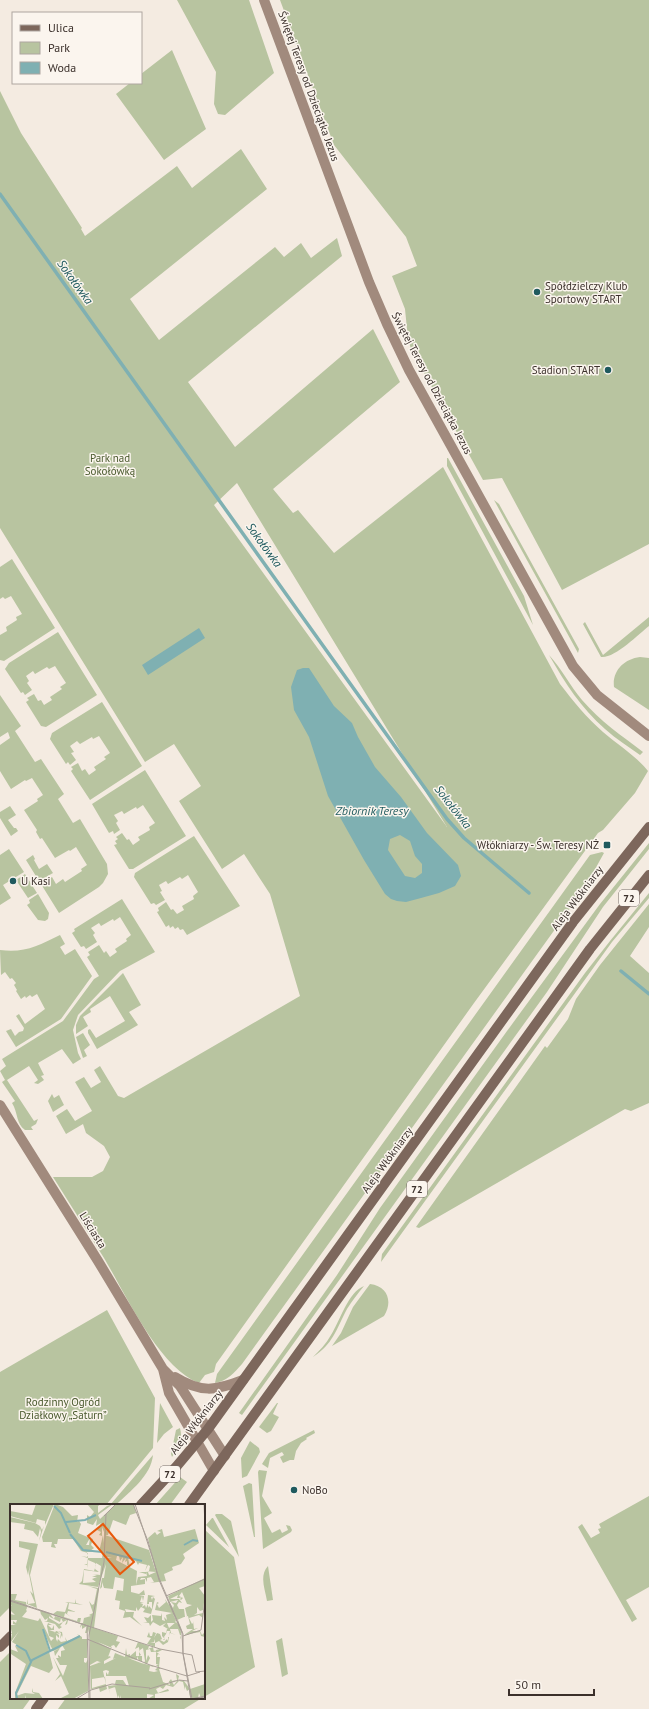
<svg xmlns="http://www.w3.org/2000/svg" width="649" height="1709" viewBox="0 0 649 1709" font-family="'PT Sans',sans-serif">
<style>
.green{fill:#b8c4a0;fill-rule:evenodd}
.water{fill:#7fb0b2;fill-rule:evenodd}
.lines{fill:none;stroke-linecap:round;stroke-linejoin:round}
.stream{stroke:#7fb0b2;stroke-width:3.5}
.secondary{stroke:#a18a7d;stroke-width:10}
.primary{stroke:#7d675c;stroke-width:10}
.poi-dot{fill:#1f5a5e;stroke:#fbf5ee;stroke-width:1.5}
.labels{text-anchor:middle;stroke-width:3;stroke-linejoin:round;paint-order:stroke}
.shield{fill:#fbf5ee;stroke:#756b66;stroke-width:1}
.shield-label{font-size:10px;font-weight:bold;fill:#3b302b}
.street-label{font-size:11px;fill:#3b302b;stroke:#fbf5ee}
.poi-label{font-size:11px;fill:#3b302b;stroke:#fbf5ee;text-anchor:start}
.park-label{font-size:11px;fill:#4a5a2e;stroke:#fbf5ee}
.water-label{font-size:12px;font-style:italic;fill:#1f5a5e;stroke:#fbf5ee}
.inset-river{fill:none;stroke:#7fb0b2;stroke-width:2}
.inset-road{fill:none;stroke:#aaa098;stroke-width:1}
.view{fill:#e8590c;fill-opacity:0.15;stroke:#e8590c;stroke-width:2}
.inset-edge{fill:none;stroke:#3b302b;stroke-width:2}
</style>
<rect width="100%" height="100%" fill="#f4ebe1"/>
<!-- green -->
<path class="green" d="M177,0H249L274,73L225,115L218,114L214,104L216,72Z
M280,0H649V544L562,590L502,478L483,480L411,349L408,339L405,309L392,276L417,266L406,237L334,145Z
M172,50L206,129L164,160L116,94L130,83H141V74Z
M0,91L21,133L82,228L81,229L85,236L177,166L192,188L241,149L267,189L130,299L159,340L275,247L284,257L301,243L311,258L337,238L342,256L188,382L235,447L373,329L400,382L273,489L293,513L298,510L334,553L443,467L560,684C573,701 587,718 603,732C618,745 635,755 648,771L635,793L603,830L598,833L474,1003L216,1364L214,1372L205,1375L199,1383C159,1368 125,1293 104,1258C87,1231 70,1204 53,1177H92L103,1171L110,1157L104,1146L86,1133L83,1124L66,1134L56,1116L67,1109L75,1121L92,1111L75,1082L84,1077L91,1088L101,1082L94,1070L100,1066L118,1096L124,1098L300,996L270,894L244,854L222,869L179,801L201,786L174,744L145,762L0,528ZM237,483L447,827L214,505Z
M447,458H448L524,596L533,625L447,466Z
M494,500L499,504L579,649L578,653Z
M12,559L55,628L4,661L0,660V635L7,631L6,627L17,620L16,617L22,614L11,596L5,599L3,597L0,599V567Z
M649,617V626C639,634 614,659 601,657L583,624L585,622L603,655Z
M58,632L97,695L46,727L41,726L26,702L29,700L27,698L34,694L38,701L41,700L44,705L52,700L50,697L62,689L60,687L66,683L55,666L49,669L47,667L35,674L33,671L26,676L29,681L27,683L32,690L25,695L23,692L21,693L5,669L9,663Z
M549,655C562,669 570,686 582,700C601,722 621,735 643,752L640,755C629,747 616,739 605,729C581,708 565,683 549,655Z
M640,657L649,658V710L614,687C612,671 624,659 640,657Z
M0,695L21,726L15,731L35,762L41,759L64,794L58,799L73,823L80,819L107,864L108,874L103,883L99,887L59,913L41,884L52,877L56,884L63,879L65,882L82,871L81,869L87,865L76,847L70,851L69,850L55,858L42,838L40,839L36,832L37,830L24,810L38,801L37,799L43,795L32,778L26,781L25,780L11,789L0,771V745L10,738L8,732L0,737Z
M102,702L142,766L90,800L71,771L73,769L71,767L78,763L82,771L85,769L89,775L96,770L94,767L106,759L104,757L110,753L99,736L93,739L92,737L80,744L77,741L70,746L74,752L71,753L76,760L70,765L68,762L66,764L50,739L52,733Z
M145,770L186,836L133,869H129L114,845L117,844L115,841L118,839L116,837L122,833L127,840L129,839L133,845L140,840L138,837L150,830L149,827L155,823L143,805L137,809L136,807L124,814L122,811L114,815L118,821L116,823L120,830L114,834L113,831L109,833L92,804Z
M10,806L16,815L8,820L14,828H16L18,831L11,836L0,818V812Z
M194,836L240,906L187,935L183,929L180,930L178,927L175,929L173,926L170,928L169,925L166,927L157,912L159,911L158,908L166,902L171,910L173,909L177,914L184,910L182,906L194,899L193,896L198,892L188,875L182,879L180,877L168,884L166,881L159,885L162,891L160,892L165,900L156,905L154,903L151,904L134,877L135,873Z
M649,843V849L603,907L547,992L242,1415L239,1413L337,1275L380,1208L507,1031L600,904Z
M9,849L24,872L3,885L11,898L0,905V855Z
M602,852L604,853L584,889L242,1364C234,1373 227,1381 215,1383L217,1374L590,855Z
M33,855L35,859L34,860L39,869L47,864L53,873L39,881L26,860Z
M25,874L37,893L28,898L16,880Z
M649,893V898L612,942L381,1262L382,1254L585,973L610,941Z
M38,894L49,913L48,919L45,921L38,920L27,905L30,903L29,900Z
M122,899L155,952L120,971L78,1015L73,1030L78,1053L81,1059L73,1064L62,1049L38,1063L44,1075L41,1076L44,1080L38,1084L34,1083L38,1080L29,1066L7,1080L34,1121L38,1119L36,1124L31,1127L33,1130H25C16,1124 18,1112 12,1103L15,1101L2,1082L5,1080L0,1071L6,1066L2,1059L63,1021L94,979L99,976L87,957L90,955L88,952L99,945L104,953L106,951L110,957L117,952L115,949L127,941L126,939L131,935L120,917L114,921L113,919L101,926L99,923L91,928L95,933L93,935L97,942L86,949L84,946L81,947L72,933L75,931L74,929Z
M649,904V927L630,956L649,973V1103L631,1111L625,1109L419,1228L416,1227L545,1046L547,1048L568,1019L576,999L600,965Z
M60,935L65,944L60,947L65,955L75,949L92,976L61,1019L16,1047L6,1031L11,1029L15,1036L19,1032L23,1031L24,1028L16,1016L19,1014L25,1024L45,1009L37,994L32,997L30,995L26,998L25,996L21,999L16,991L17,990L14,985L16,983L12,978L10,979L5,972L1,975L0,950C25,953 38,946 60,935Z
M123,973L141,1005L129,1012L138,1025L97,1049L88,1033V1030L90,1029L96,1038L125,1021L110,996L90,1009L91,1012L83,1017L88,1026L76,1034V1025L80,1016Z
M83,1033L90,1045L84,1050L87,1056L83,1058L76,1037Z
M52,1094L54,1098L59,1095L64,1105L53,1112L48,1101Z
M370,1284C388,1286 393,1302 384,1316L332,1346L341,1333L353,1307Z
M364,1286C358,1293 352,1301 347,1309C336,1330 333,1344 313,1357C319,1351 326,1344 331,1335C340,1321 348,1292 364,1286Z
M107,1310L155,1398L153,1448L106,1505H11V1606L0,1617V1372Z
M160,1403L173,1427L164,1434L157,1443Z
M277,1403H278L273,1414L279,1417L271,1431L267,1433L259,1427Z
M180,1428C183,1439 179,1448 172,1457L171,1454L176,1430Z
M314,1430L315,1433L306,1438L307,1439L301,1443L296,1451L294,1460H290L283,1463L280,1457L284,1455L282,1452L270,1458L268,1468L262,1464L269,1453Z
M250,1441L259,1448L260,1452L247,1476L242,1478L241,1458Z
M153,1455C151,1476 130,1491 116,1505L114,1503L110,1505Z
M259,1470L267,1471L262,1496L272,1513L264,1518L272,1533L280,1529L282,1533L288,1530L286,1525L290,1526L292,1530L291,1532L263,1549L258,1472Z
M180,1477L187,1482L170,1505H155Z
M249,1483L252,1484L255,1537H254L243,1486Z
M649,1496V1587L626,1600L637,1619L632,1622L578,1527L582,1524L591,1538L600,1533L598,1529L601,1528L599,1524Z
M216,1514H222L231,1521L239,1557L215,1515Z
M212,1518H213L229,1547L206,1525Z
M204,1529L234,1557L255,1667L204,1697Z
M268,1566L273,1600L267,1601C265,1589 259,1576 268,1566Z
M282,1638L288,1674L282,1677L276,1641Z
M11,1651V1698H31L23,1709H0V1662Z
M66,1698H202L184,1709H58Z"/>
<!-- water -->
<path class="water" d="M199,628L205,638L148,675L142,665Z
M303,668H309L334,706L352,723L358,737L375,767L401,797L427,833L458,865L461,876L455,886L439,893L421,898L406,902L397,901L391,899L385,894L364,860L328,796L309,737L294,710L291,687L297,670ZM400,835L410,841L415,856L422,864V873L415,878L405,876L388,850L390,839Z"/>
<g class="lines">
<!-- stream -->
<path class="stream" d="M0,194L447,819L464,838L529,893
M621,971L649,994"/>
<!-- secondary -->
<path class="secondary" d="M264,0L369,282L387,324L409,370L573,666L597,695L649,736
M0,1105L98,1261L163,1369L180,1386L225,1456
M163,1369L169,1393L214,1471
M175,1377C201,1393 215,1391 243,1380"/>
<!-- primary -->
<path class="primary" d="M141,1505L176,1467L208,1429L573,922L649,827
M189,1505L590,949L649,875
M0,1647L11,1636
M36,1709L44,1698"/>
</g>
<!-- markers -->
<g class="poi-dot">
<circle cx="537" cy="292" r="4"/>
<circle cx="608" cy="370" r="4"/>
<rect x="603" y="841" width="8" height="8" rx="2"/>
<circle cx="13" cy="881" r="4"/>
<circle cx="294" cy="1490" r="4"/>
</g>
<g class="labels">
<!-- shield labels -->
<g class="shield">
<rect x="619" y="890" width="20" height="16" rx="3"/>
<rect x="407" y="1181" width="20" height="16" rx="3"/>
<rect x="160" y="1466" width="20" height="16" rx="3"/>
</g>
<g class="shield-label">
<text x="629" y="902">72</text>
<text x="417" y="1193">72</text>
<text x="170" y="1478">72</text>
</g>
<!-- street labels -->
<g class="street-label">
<text transform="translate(309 86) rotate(70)" y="4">Świętej Teresy od Dzieciątka Jezus</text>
<text transform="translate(432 383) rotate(62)" y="4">Świętej Teresy od Dzieciątka Jezus</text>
<text transform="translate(577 898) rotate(-53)" y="4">Aleja Włókniarzy</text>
<text transform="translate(387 1160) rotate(-54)" y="4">Aleja Włókniarzy</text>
<text transform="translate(93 1230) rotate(58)" y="4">Liściasta</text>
<text transform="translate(196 1422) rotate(-52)" y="4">Aleja Włókniarzy</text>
</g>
<!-- poi labels -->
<g class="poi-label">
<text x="545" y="290">Spółdzielczy Klub<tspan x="545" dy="13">Sportowy START</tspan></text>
<text x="600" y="374" text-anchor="end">Stadion START</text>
<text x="599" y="849" text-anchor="end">Włókniarzy - Św. Teresy NŻ</text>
<text x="21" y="885">U Kasi</text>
<text x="302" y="1494">NoBo</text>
</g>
<!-- park labels -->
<g class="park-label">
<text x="110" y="462">Park nad<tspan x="110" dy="13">Sokołówką</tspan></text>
<text x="63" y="1406">Rodzinny Ogród<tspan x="63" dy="13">Działkowy „Saturn”</tspan></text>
</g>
<!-- water labels -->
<g class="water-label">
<text transform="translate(75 282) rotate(54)" y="4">Sokołówka</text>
<text transform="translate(264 545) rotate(54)" y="4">Sokołówka</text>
<text transform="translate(453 807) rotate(52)" y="4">Sokołówka</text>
<text x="372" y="815">Zbiornik Teresy</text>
</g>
</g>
<!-- overview -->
<g transform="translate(10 1504)">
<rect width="195" height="195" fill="#f4ebe1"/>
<path d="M26,0H44L35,21V17L27,15L26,19L0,12V7L22,11ZM45,0L53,3L62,12L68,11L67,18L69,17L71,20L68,29L80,34L76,41H79L80,34L83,35L81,41L84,44L80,47L85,48H89L93,31L94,39V28L92,23V32L89,31L91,28L87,26L91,19L86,22L87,15L83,21L77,19V11L80,13L84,8L77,0H91L88,2V9L97,2L103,0L88,11L90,15L106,0H124L126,9L120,11L116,21L103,16L98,31H95L139,46L146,68L135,67H139L140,62L138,61L135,67L137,61L129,59L128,61L126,57L118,54L120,63L117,61V57L115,58L116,54L112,59L113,53L110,57L109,52H107L106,56L127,67L126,81L128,73L137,72L136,68V70L129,68H138L139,71L146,68L138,34L145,28L147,31L151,28L147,27L152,25L154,33L185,25L189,39L173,50L175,54L171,60L162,63L163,66L154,70L156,77L140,79L144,78L141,73L137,74V78L135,74H131L130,76L135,75V80L121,82V88L129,90L134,86L135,91H129L134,92L133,97L132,92L130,98H134L130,99L133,100L132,103L135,101L136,104L138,100V104L139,102L142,105V98H139V100H137L138,91L145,92L141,93L142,96L143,93L145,95L141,110L133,108L135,105L131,103L128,107L126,103V107L115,105L116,108H124L123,113L132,122L120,113L113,114L115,107L109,105L110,97L105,96L107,86L113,87L114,75L105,73L103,85L94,84L92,78V83L90,85L92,74H94L96,60L88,83L69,80L72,77L74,65L84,67L86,61L85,59L78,56L77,64V61H74L77,60L78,54L71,52L77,53L78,49L71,47L63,35H48L47,40H44L46,44L41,43L42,38H33L32,33ZM77,48H93L92,54L96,53L102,54H78ZM86,59L91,62L90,71L82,70L87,71L82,73H87L82,75L86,78L73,79L74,66L89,68L85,65ZM0,13L25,19L30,22L32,26L34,22L29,37L31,28L30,24L28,33L23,27L14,25L15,20L0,18ZM9,37L28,40L20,71L27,104L17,100V95L18,100L25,99L20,87L23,90L19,70L20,60L18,71L16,63L20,46L9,43ZM195,74V82L189,84L195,92L193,106L190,107L187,103V109L184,111L193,109V114L189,111L179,114L182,120L183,119V117L184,125L188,124L182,127H190L192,131L195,128V133L191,132L190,128L174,131L183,125H177L176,122L180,120L178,112L174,113L167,116L163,110L166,116L165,119H157L159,124L166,118L168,120V116L173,129L170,125L171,128V134L170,135L171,131H167H170L168,125H160L161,129L166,131L160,129L159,132L160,127H157L156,130L153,129L156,130L154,133L155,135L154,136L153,135H155L152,132V128L156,129L157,125H158L153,122L156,119L150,122L143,118L140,122L139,119L133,118H137L134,113L138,114L141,111V118L143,116L142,111L151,112L152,109V116L155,117L154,113L157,116L156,111L162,109L145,106L147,98L149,99L147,100L149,104L156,98L155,95L159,101L157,94L163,104L164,101L161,98L166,99L168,96L160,98L158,92ZM172,88L177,100L182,101L175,104L177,112L175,113L174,105H169L167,101L169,98L172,99L169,95H160L168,91L167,94H169L172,93L170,95L171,96L173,94L169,92ZM78,82L88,84L89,85L84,124L108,132L106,137L110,138L106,144L104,141L101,142L102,144L88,138L101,145L98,153L99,152L101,153L94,157V160L106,154L103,155L105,149L115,153L116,144L117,151L120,150V152L126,147V152H132V157H134H129L127,152V156L118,154L131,159L143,162L144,163L140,162L139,167L144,168L148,167L145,166L148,163L146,161L149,160H146V148H141L140,145L136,146V157L138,151L140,154L137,160L134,159L135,157L133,144L130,146V144L129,148L131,151L129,152V143L125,145L128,138L139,142L138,145L143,143L144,148L145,146L146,148V146L150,145L152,146L146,149H148L150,151L148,150L147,153H150L149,163L151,165H149L153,178L160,181L159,176V178L161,175L162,177L167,176L166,170L169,172L168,176L162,178L164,181L167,177L170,176L174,177L180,185L195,180V193L191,194L189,189L188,194L183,195L180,190V193L179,187L180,185L177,187L175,182V186L173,178L169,177L163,183L156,181L153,185L150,183L146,185L148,189L158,185L159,187L145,190V194L138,195L144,191L137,190V195H111L110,191V195L108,191V195L105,183L108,182L99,185L100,190L98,182L107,181L105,180L106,176H113L117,182H119L116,172H96V168L98,171L99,167L96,166L93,167L97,185L90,188L89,184L81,185L80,162L91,158L86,159L90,158L87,157L80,161V135L78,125L77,129H75L77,122L72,125V121L70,124L71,119L43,110L47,107L55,108L58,99L55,98L65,99L66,95V99L73,101L59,99L58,105L66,108L58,107L57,110L61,113L55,109L54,113L67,117L68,114H71L70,119H73L74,114L81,112L79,111L83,109L79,97L82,101L84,100L87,85ZM95,173L96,180L82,184V175ZM1,90H7L5,96L16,98L17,104L15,108L16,106L17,107L12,113L28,117L30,114L41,137L44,134L39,132L37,122L38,119L42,121H38L42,125L44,121V126H39L45,128L44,130L46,127L52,128L53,134L52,131L50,135L51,129L47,127L50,130L46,129L49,131V134L46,131V137L47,135V138L48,135L51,138L56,137L55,133L57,137L62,135L69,132L67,130L72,133V135H77V154H74V158L76,159L78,155V187L63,195H49L59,190L51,172L45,177L50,170L43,153L53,172L57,161H50L46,154H49L48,153V151L51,153V147L55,146L52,141L45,152L44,147L51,144L43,147L38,136L42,147L34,127L43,164L39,169L21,162L6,192L15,189L25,190L22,188L23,184V188L29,189L33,195H16L15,191V195H5V189L16,160L1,150L0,145L8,148L5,142L12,144L2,138L9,127L0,139L2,130L0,129H2L0,121H6L3,120V117L6,119L7,116H1V112L0,114V110L5,111L0,106V102H2L0,101ZM30,106L40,110L44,115L45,112L58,116L57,120L55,121L57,116L53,118L51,114L50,118L40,113L39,112V114L49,120L53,118L50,122L52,123L49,125L45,120L34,117H37L38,114L35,116L31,110L33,120ZM139,128L140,132H142L143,128L146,129L144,134L147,129L150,130L152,135L150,136L154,138L157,135L158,137V133H159L158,138L153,141L149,137L145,139V135L144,138H140L145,139V143L137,140L141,134L137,133Z" fill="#b8c4a0" fill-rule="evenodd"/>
<path class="inset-river" d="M44,2L51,9L60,29M56,18L75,16L86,11M60,30L73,46L92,48M174,41L183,36L188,37M96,48L132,57M33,125L40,147M6,141L16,147L21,158M7,194L6,189L22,156L70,132"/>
<path class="inset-road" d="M123,0L138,37L149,76L172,129L173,150L181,195M125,0L149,74L173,130V149L182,195M194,0L195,21M94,12L106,0M156,92L195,75M0,96L81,123M0,97L150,145L182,151L186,168L195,167M77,122L79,195M173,132L191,126L195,96M77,135L140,161L177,172L190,168M139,185L169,176L178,177M66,195L81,186L102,180L140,184M80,195L79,131L94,58L96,10M181,195L195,192M182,195L195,193"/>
<path class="view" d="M93,20L124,58L110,70L78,32Z"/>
<rect width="195" height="195" class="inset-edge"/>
</g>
<!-- legend -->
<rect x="12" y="12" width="130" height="72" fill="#fbf5ee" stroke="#aea6a0"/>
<rect x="20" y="25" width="20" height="6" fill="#7d675c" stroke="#aea6a0"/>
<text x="48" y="32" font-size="12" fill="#3b302b">Ulica</text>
<rect x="20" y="42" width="20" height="12" fill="#b8c4a0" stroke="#aea6a0"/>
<text x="48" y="52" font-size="12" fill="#3b302b">Park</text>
<rect x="20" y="62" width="20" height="12" fill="#7fb0b2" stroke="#aea6a0"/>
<text x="48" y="72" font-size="12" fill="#3b302b">Woda</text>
<!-- scale -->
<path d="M509 1689v6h85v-6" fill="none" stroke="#3b302b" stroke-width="2"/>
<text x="515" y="1689" font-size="12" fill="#3b302b" stroke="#fbf5ee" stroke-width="3" paint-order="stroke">50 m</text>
</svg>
